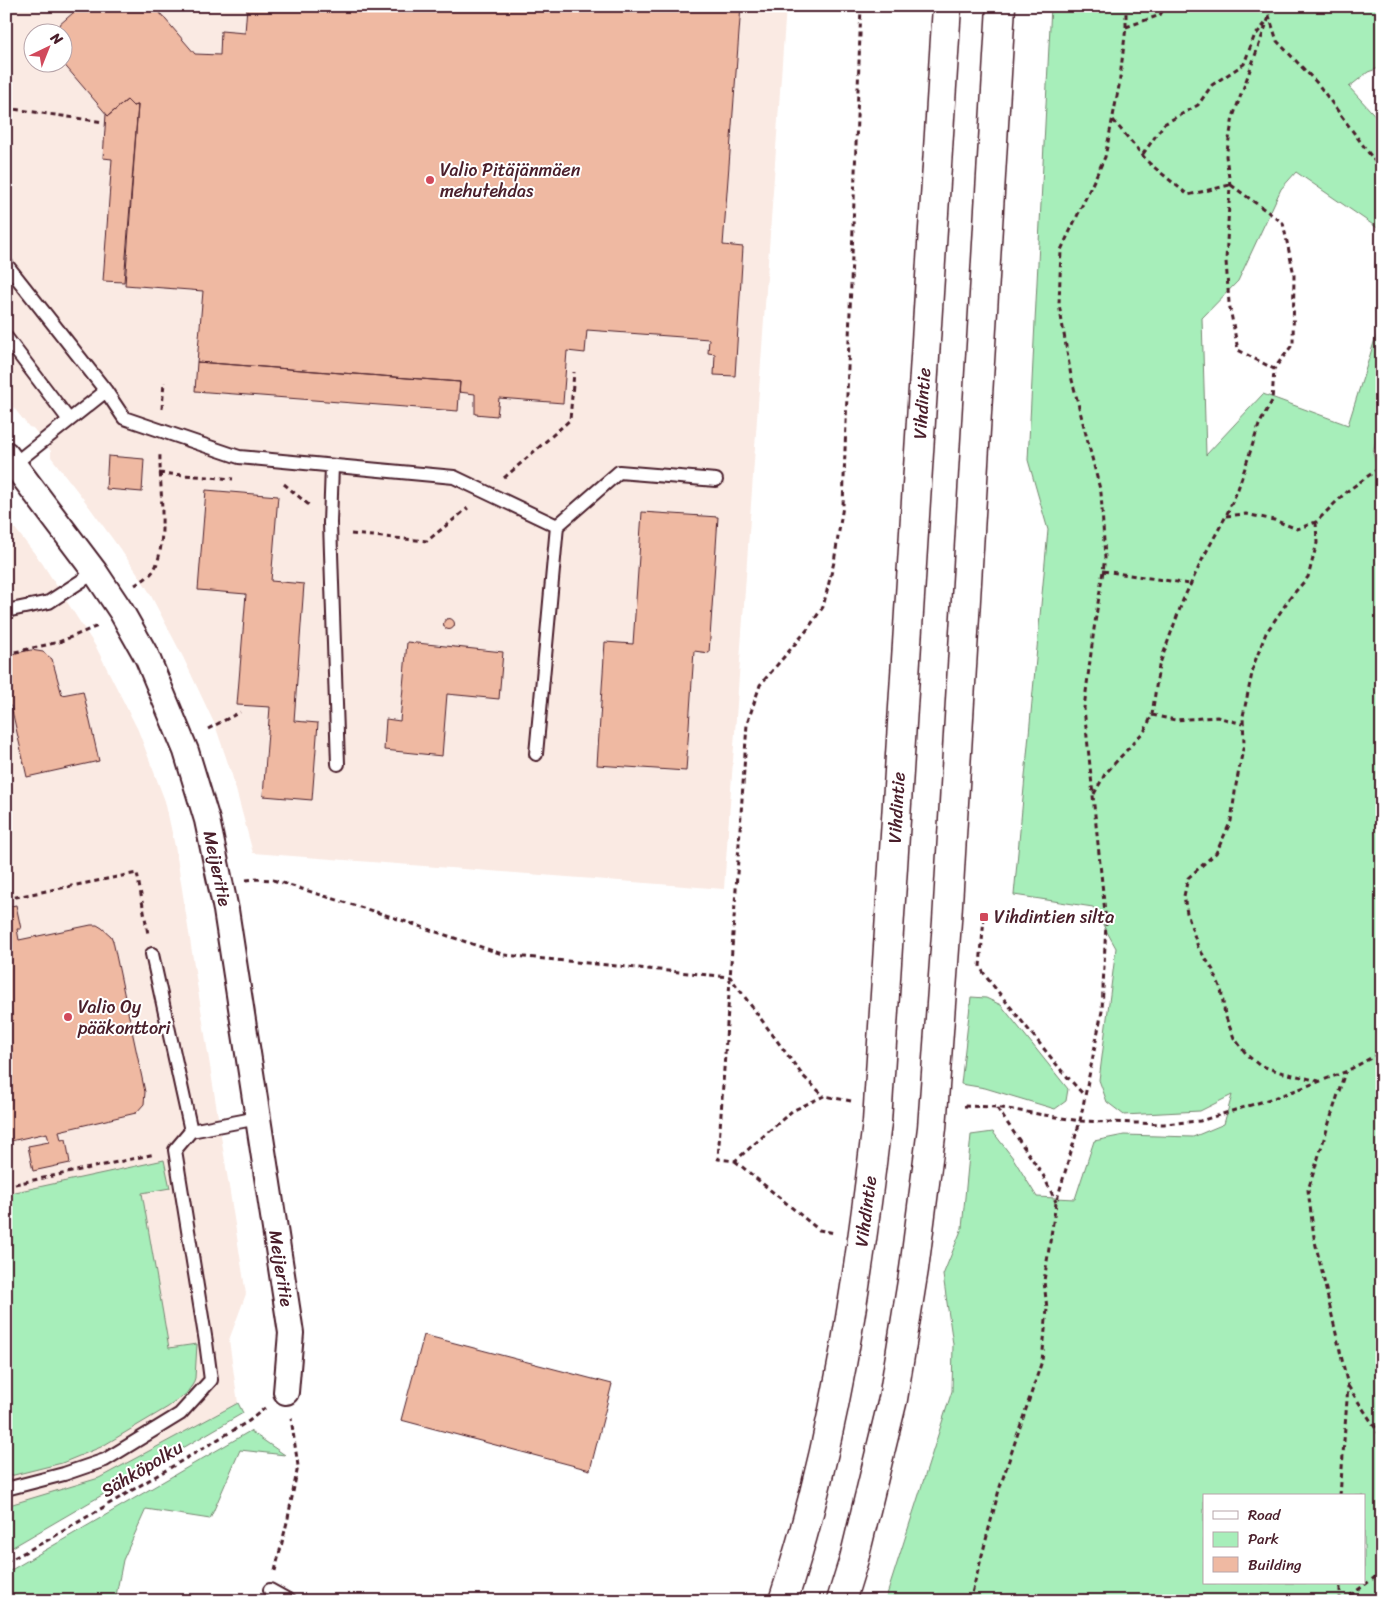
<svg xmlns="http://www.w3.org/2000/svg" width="1388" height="1607" viewBox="0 0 1388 1607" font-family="Sriracha,sans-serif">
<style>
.built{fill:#faeae3;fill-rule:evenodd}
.green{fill:#a7eeba;stroke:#788672;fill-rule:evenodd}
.building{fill:#efb9a2;stroke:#4a1f2b}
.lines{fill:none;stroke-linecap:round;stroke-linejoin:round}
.lane-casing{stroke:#4a1f2b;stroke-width:16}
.street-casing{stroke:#4a1f2b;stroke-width:28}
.primary-casing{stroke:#4a1f2b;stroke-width:31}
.path{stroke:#4a1f2b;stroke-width:3;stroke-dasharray:5 4;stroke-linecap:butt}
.lane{stroke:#fff;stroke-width:12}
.street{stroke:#fff;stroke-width:24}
.primary{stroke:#fff;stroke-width:28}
.poi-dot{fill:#d1495b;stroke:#fff;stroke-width:2}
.labels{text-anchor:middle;stroke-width:4;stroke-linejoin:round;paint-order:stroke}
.poi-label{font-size:18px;fill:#4a1f2b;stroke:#fff;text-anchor:start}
.street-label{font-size:18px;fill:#4a1f2b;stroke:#fff}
</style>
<rect width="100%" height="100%" fill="#fff"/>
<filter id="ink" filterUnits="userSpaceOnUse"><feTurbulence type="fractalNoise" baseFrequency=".02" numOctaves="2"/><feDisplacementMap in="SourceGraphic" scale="10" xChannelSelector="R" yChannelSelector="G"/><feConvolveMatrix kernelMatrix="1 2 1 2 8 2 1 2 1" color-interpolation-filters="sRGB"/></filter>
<g filter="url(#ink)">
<!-- built -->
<path class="built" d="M6,6H786L724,889L253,853L232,775L215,725L183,657L148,590L136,571L85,501L51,457V451L33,428L29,427L6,398ZM32,32H62V62H32Z
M6,517L42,563L96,647L138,730L165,801L176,851L246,1294L229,1340L238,1403L6,1528Z"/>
<!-- green -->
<path class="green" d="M1051,6H1382V67L1368,72L1349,87L1382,123V236L1379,229L1296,172L1281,189L1238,281L1202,318L1206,455L1263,394L1348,425L1382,317V413L1373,453L1382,484V1601H885L952,1391L953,1344L943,1275L962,1228L971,1135L993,1132L1013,1158L1037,1197L1075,1199L1094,1141L1124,1135L1193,1137L1224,1124L1232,1095L1200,1111L1124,1115L1107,1102L1099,1080L1116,948L1093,907L1014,895L1048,530L1028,460ZM1204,1496H1364V1583H1204Z
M971,997L986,998L1001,1005L1068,1089L1066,1101L1055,1109L985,1088L961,1084Z
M164,1160L170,1188L142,1193L169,1348L197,1344L195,1378L193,1384L186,1394L168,1407L101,1447L62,1463L6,1477V1194Z
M238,1403L243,1413L6,1551V1506L99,1478Z
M250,1431L285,1455L240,1450L210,1519L146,1509L123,1560L115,1601H6V1573Z"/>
<!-- building -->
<path class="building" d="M81,6H154L195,54L220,55L221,31L245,33L247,6H741L723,245L743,247L735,376L714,375L715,354L708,353L709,339L587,330L585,353L567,351L563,403L499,398L497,416L475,414V394L459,392L460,382L197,362L203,291L125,285L138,105L133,106L127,100L108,116L62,62V32H51Z
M127,100L133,106L138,105L124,282L103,281L112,159L103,158L106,114L108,116Z
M197,362L460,382L458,411L195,391Z
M108,456L144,459L142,492L106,489Z
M206,490L278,496L271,581L304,584L294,721L318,723L312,800L263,796L270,707L237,705L246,594L198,590Z
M642,512L718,517L709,653L694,651L686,771L597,765L605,642L633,644Z
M443.5 624a5.5 5.5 0 1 1 11 0a5.5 5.5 0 1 1-11 0Z
M407,642L503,652L499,699L447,694L442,756L384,750L386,719L400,721Z
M31,650L43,652L52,659L62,695L83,691L99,761L27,777L11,706L6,707V655Z
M16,905L21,929H17L19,940L91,925H97L102,928L111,936L113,941L145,1092L144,1104L136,1113L59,1131L61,1140L66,1139L70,1163L33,1171L28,1146L49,1142L47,1133L6,1142V907Z
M424,1335L612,1384L590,1470L401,1420Z"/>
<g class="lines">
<!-- lane casing -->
<g class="lane-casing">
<path id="lane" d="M6,264L106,391
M6,337L69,420
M14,464L106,391L124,418L239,457L454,477L557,526L619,472L716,480
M332,466L330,523L338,764
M6,611L49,602L95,572
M536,754L557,526
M152,954L191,1131
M6,1489L64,1474L105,1460L180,1414L211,1380L206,1342L175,1150L191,1131L258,1118
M270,1590L290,1601"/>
</g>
<!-- street casing -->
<g class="street-casing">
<g id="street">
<path id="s1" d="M6,454L95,572L121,611L147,657L186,751L207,820L226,910L291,1333L286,1392"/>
</g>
</g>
<!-- primary casing -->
<g class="primary-casing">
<g id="primary">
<path id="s2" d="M783,1601C834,1446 858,1284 877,1122L947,6"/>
<path d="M841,1601L854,1559L893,1399L914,1269L932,1128L947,921L1001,6"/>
</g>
</g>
<!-- path -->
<path class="path" d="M1266,6L1277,41L1318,84L1382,171
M1126,27L1160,15L1165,6
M6,108L104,122
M1113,120L1149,163L1188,195L1230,185
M1143,154L1164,124L1198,105L1212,85L1244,64L1254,37L1268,20
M1231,185L1283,223L1294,275L1293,344L1274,369
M162,409L164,382
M159,473L233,479
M504,478L570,420L574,372
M284,484L310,506
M1226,516L1246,514L1274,520L1297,529L1316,522L1346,492L1382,466
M1316,522L1317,543L1308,577L1290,598L1266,633L1254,664L1243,716L1244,744L1236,785L1231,821L1216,853L1188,878L1184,896L1187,913L1198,947L1213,970L1221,989L1225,1015L1234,1038L1248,1056L1259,1065L1280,1072L1319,1081
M351,534L427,541L468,508
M1103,571L1190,584
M135,585C143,580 151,576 155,568C168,542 159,483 160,453
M6,654L59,642L98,626
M1152,715L1175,720L1217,717L1243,724
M208,729L240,712
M6,757H7
M1094,794L1105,774L1145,730L1152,715L1159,666L1183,600L1204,556L1226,516L1238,489L1259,425L1272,401L1274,369L1238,350L1229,303L1226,261L1230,185L1226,156L1233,117L1269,17
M246,880L258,879L273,880L392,917L505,955L730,977L803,1076L824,1096
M6,899L137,873L148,934
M984,917L980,967L987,978L1061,1070L1084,1095
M851,1101L824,1096L792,1111L735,1161L718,1159L747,724L760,685L807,630L823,607L834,562L843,506L861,6
M964,1106L996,1107L1080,1121L1164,1124L1200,1121L1280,1096L1345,1072L1382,1052
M997,1108L1043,1175L1056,1202
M735,1161L819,1230L835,1233
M6,1186L155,1154
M1348,1386L1382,1438
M1340,1496L1348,1386L1314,1237L1308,1190L1345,1072
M6,1562L48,1540L249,1421L265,1408
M275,1571L288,1518L298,1466L291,1418
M970,1601L999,1490L1042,1361L1047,1309L1044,1281L1056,1203L1080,1121L1102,1011L1106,922L1084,708L1094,629L1105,558L1101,493L1071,376L1059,304L1061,250L1105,157L1119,86L1126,27V6
M1340,1601V1583
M1343,1601L1382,1572"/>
<!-- lane -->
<use href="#lane" class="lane"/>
<!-- street -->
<use href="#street" class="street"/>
<!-- primary -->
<use href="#primary" class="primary"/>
</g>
</g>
<!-- markers -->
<g class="poi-dot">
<circle cx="430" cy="180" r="5"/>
<rect x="979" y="912" width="10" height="10" rx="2.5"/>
<circle cx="68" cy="1017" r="5"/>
</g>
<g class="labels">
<!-- poi labels -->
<g class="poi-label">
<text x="440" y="176">Valio Pitäjänmäen<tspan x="440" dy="21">mehutehdas</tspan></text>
<text x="994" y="923">Vihdintien silta</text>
<text x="78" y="1013">Valio Oy<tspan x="78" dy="21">pääkonttori</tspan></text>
</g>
<!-- street labels -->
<g class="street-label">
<text dy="6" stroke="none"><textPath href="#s2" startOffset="1209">Vihdintie</textPath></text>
<text dy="6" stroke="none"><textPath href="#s2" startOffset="804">Vihdintie</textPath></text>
<text dy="6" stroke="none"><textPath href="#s1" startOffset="471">Meijeritie</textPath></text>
<text dy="6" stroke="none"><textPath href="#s2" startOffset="399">Vihdintie</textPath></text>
<text dy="6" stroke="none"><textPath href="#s1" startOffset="876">Meijeritie</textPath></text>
<text transform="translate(142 1469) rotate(-31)" y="6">Sähköpolku</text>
</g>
</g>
<!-- margin -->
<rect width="1388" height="1607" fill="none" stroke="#fff" stroke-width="25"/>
<rect x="12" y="12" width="1363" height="1582" fill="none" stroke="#4a1f2b" stroke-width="2" filter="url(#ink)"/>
<!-- legend -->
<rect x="1203" y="1494" width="162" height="90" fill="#ffffff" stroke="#b7a5aa"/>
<rect x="1213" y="1511" width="25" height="8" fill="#ffffff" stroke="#b7a5aa"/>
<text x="1248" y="1520" font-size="15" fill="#4a1f2b">Road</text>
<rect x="1213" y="1532" width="25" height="15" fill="#a7eeba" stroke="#b7a5aa"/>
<text x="1248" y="1544" font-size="15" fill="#4a1f2b">Park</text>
<rect x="1213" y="1557" width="25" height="15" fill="#efb9a2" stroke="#b7a5aa"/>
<text x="1248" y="1570" font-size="15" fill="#4a1f2b">Building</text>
<!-- north arrow -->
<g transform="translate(48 48) rotate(43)"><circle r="24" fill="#ffffff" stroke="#b7a5aa"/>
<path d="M0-4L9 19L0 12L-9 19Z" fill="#d1495b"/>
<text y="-8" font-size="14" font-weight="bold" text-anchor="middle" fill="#4a1f2b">N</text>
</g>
</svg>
